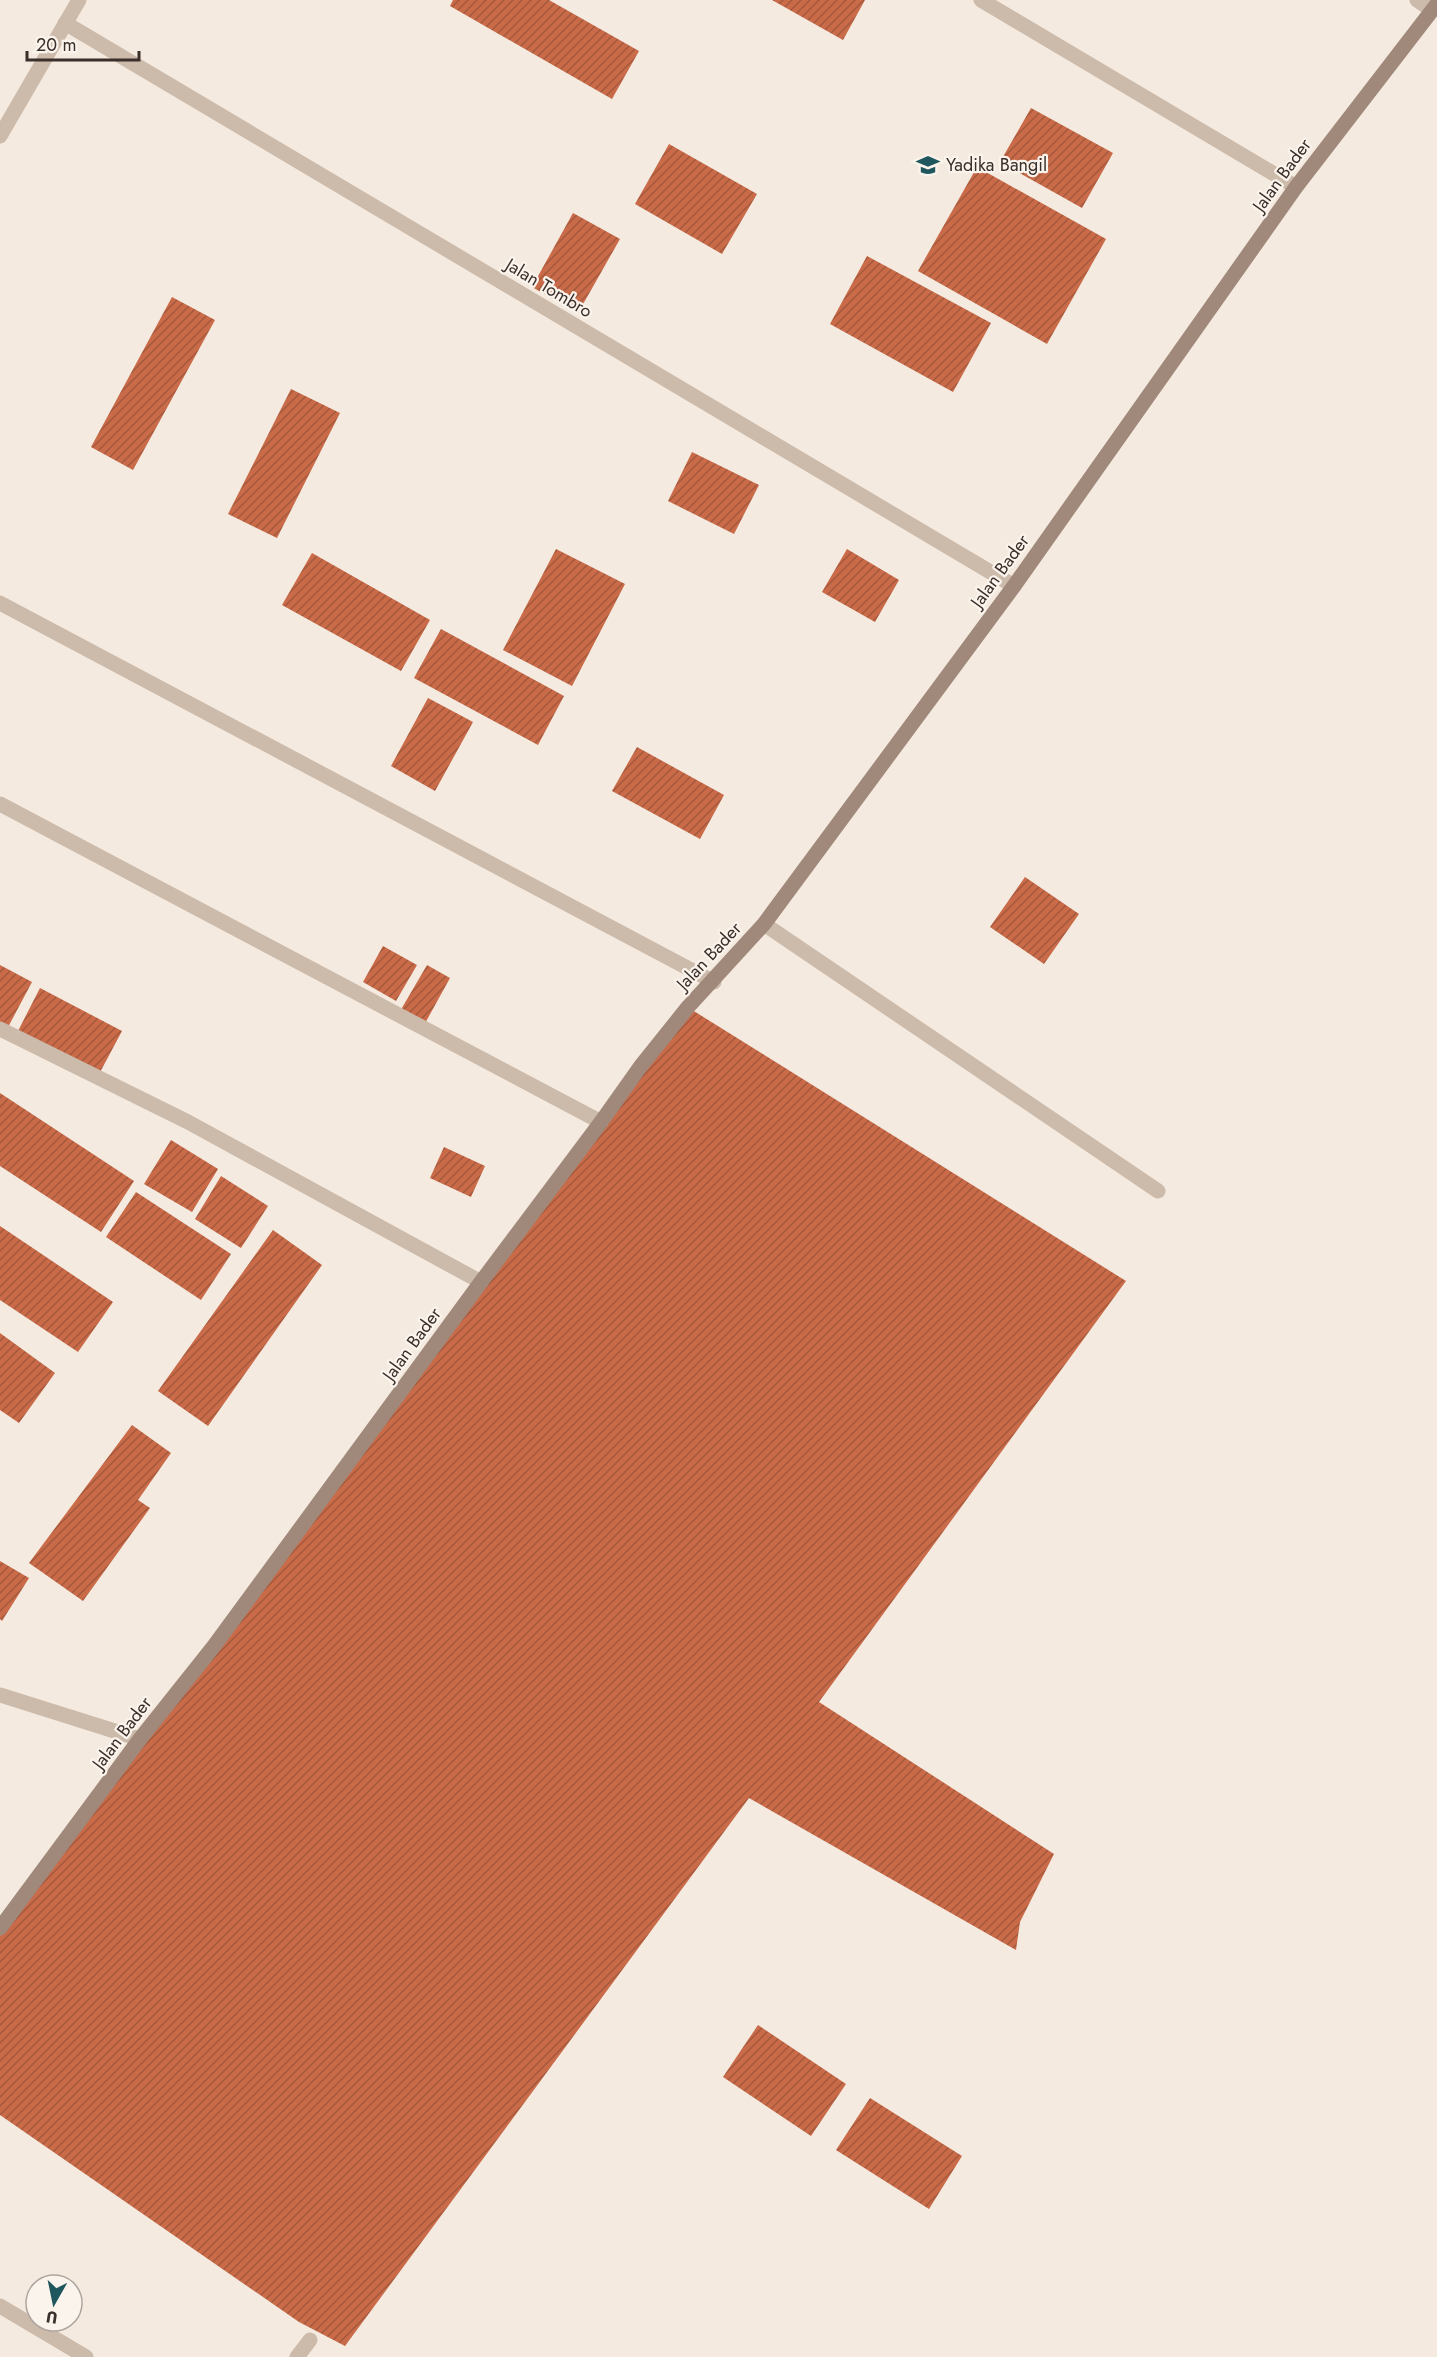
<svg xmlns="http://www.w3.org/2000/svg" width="1437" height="2357" viewBox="0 0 1437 2357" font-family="Jost,sans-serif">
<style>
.building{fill:url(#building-hatch)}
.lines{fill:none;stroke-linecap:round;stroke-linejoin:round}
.minor{stroke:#ccbaaa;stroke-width:15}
.secondary{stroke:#a0897b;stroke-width:15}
.labels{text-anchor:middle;stroke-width:4.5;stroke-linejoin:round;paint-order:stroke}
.poi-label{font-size:18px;fill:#3a2f2a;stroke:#fbf4ec;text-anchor:start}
.street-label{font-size:18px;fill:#3a2f2a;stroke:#fbf4ec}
</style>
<defs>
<pattern id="building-hatch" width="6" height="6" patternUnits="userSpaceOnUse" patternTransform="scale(1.5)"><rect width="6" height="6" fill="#c96a48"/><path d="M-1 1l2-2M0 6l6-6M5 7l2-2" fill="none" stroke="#a4583c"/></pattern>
</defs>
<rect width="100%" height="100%" fill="#f4eadf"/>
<!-- building -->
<path class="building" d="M453,0H549L639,51L612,99L450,6Z
M772,0H865L843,40Z
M1031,108L1113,153L1082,208L1000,162Z
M669,144L757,194L722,254L635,204Z
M977,167L1106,239L1047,344L918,271Z
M573,213L620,239L578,313L532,287Z
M867,256L991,323L953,392L830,324Z
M172,297L215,320L133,470L91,447Z
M291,389L340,413L277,538L228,514Z
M692,452L759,485L734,534L668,501Z
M556,549L625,584L572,686L503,650Z
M847,549L899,580L875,622L822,592Z
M312,553L430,620L401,671L282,605Z
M441,629L564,696L538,745L414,678Z
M428,698L473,722L435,791L391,766Z
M637,747L724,795L700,839L612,791Z
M1025,877L1079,914L1044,964L990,927Z
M383,946L417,965L396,1001L363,982Z
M0,965L32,982L7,1029L0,1026Z
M427,965L450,978L423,1027L399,1013Z
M40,988L122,1031L98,1076L17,1033Z
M689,1008L1126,1281L819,1702L1054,1854L1020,1922L1016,1950L749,1798L345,2346L299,2322L0,2115V1936Z
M0,1093L134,1181L101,1232L0,1166Z
M171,1140L218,1169L192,1212L144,1184Z
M444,1147L485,1166L471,1197L430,1178Z
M221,1176L268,1206L241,1248L195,1219Z
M136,1192L231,1254L201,1300L106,1237Z
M0,1226L113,1302L78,1352L0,1300Z
M273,1230L322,1265L208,1426L158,1391Z
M0,1333L55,1373L19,1423L0,1410Z
M132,1425L171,1453L138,1500L150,1508L83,1601L29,1563Z
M0,1561L29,1578L2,1621L0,1619Z
M758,2025L846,2084L811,2136L723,2077Z
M870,2098L962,2156L929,2209L836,2150Z"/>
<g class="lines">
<!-- minor -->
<path class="minor" d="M981,0L1296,187
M1417,0L1432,10
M65,23L1014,586
M0,136L79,0
M0,603L714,982
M0,804L601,1122
M764,924L1158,1191
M0,1029L188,1122L481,1282
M0,1695L140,1739
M0,2306L86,2357
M297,2357L310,2340"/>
<!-- secondary -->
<path class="secondary" d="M0,1928L140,1739L214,1646L481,1282L601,1122L640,1067L688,1007L764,924L1014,586L1296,187L1437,4"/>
</g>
<!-- icons -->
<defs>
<g id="school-bare" transform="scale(1.8)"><path d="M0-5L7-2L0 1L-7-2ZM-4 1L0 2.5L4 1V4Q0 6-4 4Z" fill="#1e575d" stroke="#fbf4ec" stroke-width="2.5" paint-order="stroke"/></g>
</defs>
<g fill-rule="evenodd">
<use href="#school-bare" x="928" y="165"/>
</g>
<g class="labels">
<!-- poi labels -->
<g class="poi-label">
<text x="946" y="171">Yadika Bangil</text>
</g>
<!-- street labels -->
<g class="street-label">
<text transform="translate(1282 175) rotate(-54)" y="6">Jalan Bader</text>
<text transform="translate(549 288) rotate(31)" y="6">Jalan Tombro</text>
<text transform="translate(1000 571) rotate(-54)" y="6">Jalan Bader</text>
<text transform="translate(709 956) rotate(-47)" y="6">Jalan Bader</text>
<text transform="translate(412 1344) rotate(-54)" y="6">Jalan Bader</text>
<text transform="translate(122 1733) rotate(-53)" y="6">Jalan Bader</text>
</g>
</g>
<!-- north arrow -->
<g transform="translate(54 2303) rotate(189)"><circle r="28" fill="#fbf4ec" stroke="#aea59e" stroke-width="1.5"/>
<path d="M0-4.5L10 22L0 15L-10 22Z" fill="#1e575d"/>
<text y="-9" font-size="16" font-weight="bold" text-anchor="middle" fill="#3a2f2a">U</text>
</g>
<!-- scale -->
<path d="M27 51v9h112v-9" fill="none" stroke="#3a2f2a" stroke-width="3"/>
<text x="36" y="51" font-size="18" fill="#3a2f2a" stroke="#fbf4ec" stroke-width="4.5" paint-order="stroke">20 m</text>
</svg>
